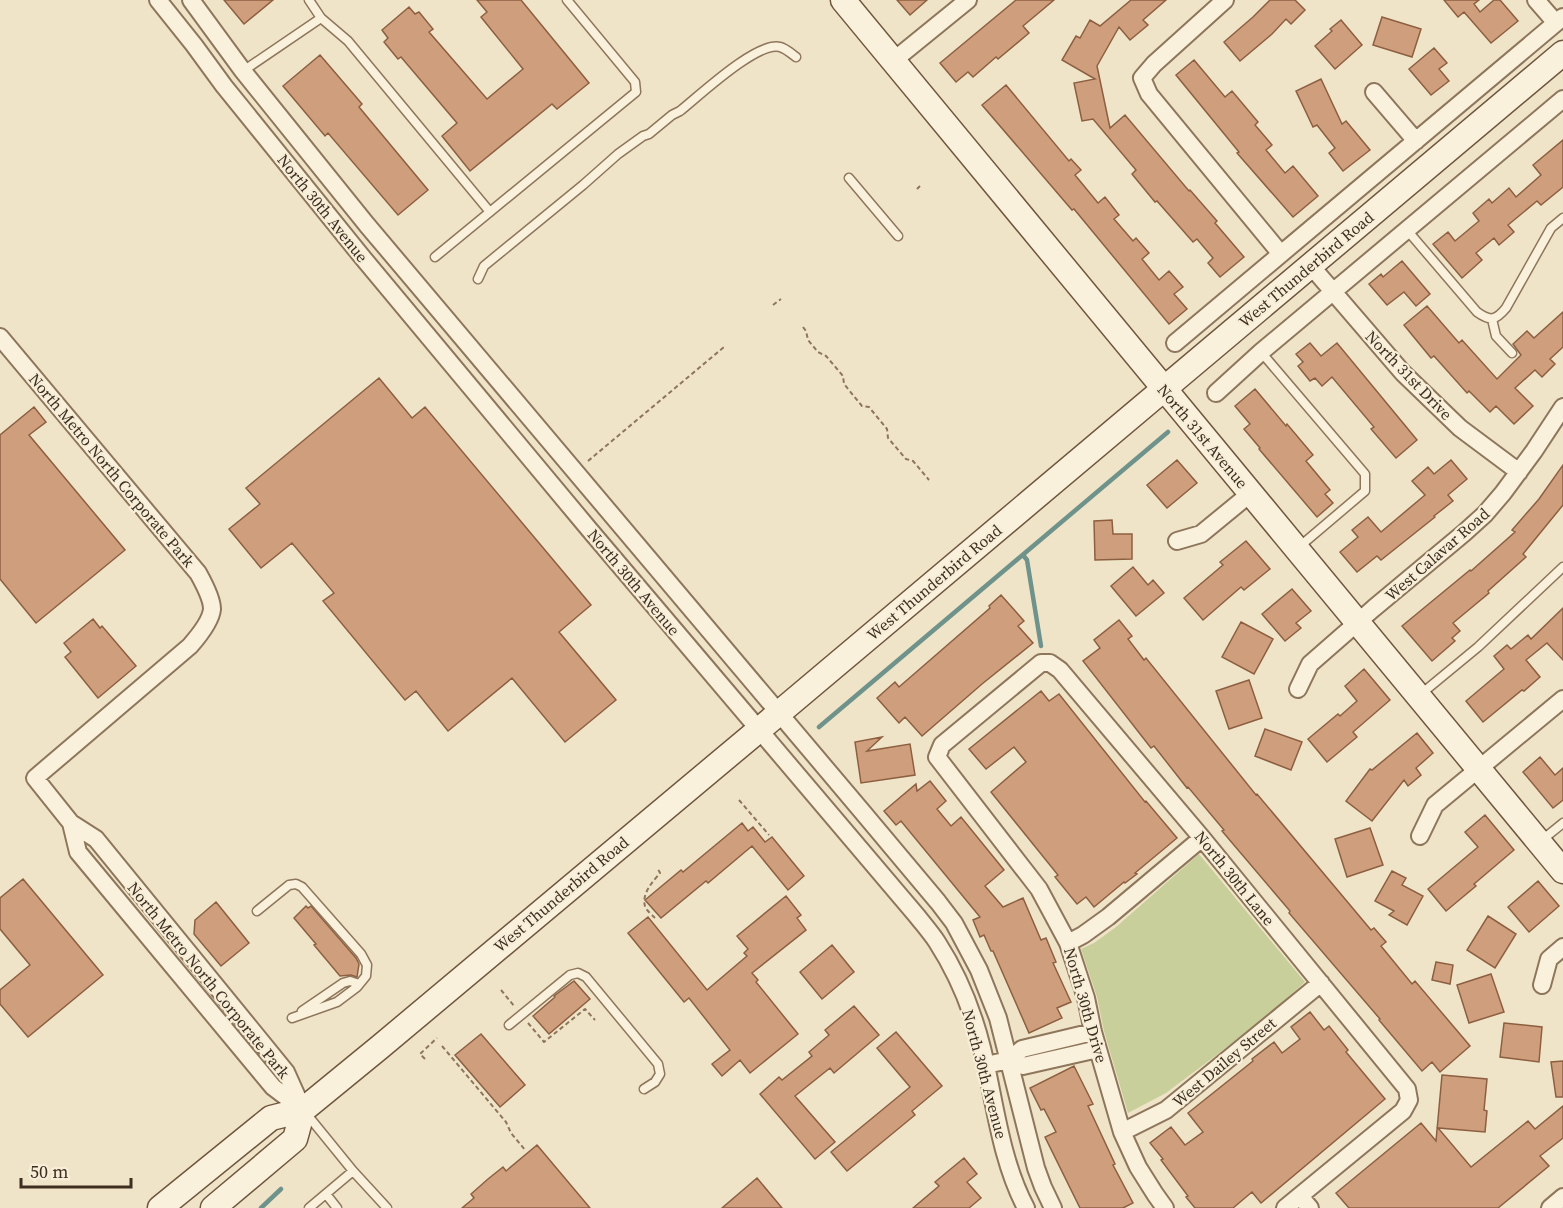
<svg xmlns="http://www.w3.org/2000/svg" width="1563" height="1208" viewBox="0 0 1563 1208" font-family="'Source Serif 4',serif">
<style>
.green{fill:#c9cf9b}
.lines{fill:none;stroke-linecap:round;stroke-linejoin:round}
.stream{stroke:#6f938a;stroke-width:4.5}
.building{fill:#cf9f7d;stroke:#8d5f41;stroke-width:1.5}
.lane-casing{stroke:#8d765c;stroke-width:11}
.street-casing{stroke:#8d765c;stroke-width:20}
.secondary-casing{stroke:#6f573f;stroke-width:27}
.path{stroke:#8d765c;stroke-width:2;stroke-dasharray:4.5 3;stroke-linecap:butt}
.lane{stroke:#faf1dc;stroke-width:8}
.street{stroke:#faf1dc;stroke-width:16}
.secondary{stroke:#faf1dc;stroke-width:24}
.labels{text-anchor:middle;stroke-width:4.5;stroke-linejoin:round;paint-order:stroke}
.street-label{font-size:16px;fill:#3d2e20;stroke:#f7eed8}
</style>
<rect width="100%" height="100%" fill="#f0e4c8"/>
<!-- green -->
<path class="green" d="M1199,854L1305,982L1259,1023L1166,1093L1128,1113L1104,1031L1097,997L1081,949L1094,943L1116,927Z"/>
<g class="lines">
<!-- stream -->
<path class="stream" d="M1023,555L1027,560L1041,646
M819,727L1168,432
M261,1208L281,1189"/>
</g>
<!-- building -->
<path class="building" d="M224,0H273L244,24Z
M477,0H521L589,83L557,109L552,104L470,171L442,136L457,123L401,57L398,59L384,42L388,38L382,30L409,7L415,14L419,12L433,29L429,32L487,99L523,69L481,17L487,12Z
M897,0H927L910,15Z
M1016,0H1054L1023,26L1029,33L998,59L996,57L973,77L968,72L956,82L940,63Z
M1131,0H1166L1143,20L1148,25L1130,40L1119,27L1097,66L1110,128L1125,115L1189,191L1190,190L1217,221L1215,223L1244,257L1220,277L1208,263L1213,258L1197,239L1193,242L1157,201L1155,202L1132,174L1136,170L1093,119L1082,121L1074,83L1095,79L1062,60L1076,36L1080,38L1090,20L1100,26Z
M1270,0H1295L1305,10L1291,24L1286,19L1272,34L1240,61L1224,42L1253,17Z
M1444,0H1479L1474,4L1480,12L1494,0H1500L1518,21L1491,43L1464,12L1458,17Z
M1382,17L1421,29L1412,57L1373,45Z
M1341,20L1362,45L1335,69L1315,46L1332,31L1330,29Z
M1434,48L1447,63L1439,69L1449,81L1431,95L1409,69Z
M320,55L362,104L359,107L428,190L398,215L328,133L325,136L283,86Z
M1194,60L1225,97L1232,91L1258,122L1255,125L1272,145L1266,150L1285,173L1293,166L1318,196L1293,217L1237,153L1239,152L1176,75Z
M1321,79L1342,124L1346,121L1370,150L1343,171L1329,153L1335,148L1317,125L1313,127L1296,91Z
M1006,85L1069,161L1071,159L1081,170L1075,175L1098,203L1105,197L1119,215L1114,219L1133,241L1136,238L1149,253L1142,259L1159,280L1169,271L1183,287L1174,294L1187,309L1169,324L1074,209L1072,210L982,105Z
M1563,140V187L1541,205L1537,201L1508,225L1514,232L1499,245L1494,238L1476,253L1482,260L1462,278L1433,244L1448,232L1455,241L1479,221L1473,213L1489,199L1492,203L1509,188L1516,197L1541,175L1533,165Z
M1402,261L1430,294L1416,306L1404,292L1387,305L1369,284L1381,274L1383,277Z
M1427,306L1459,343L1462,340L1497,379L1521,355L1513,344L1527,331L1534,338L1563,312V347L1550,359L1555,364L1542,377L1535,370L1515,388L1533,406L1514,424L1496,406L1490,412L1469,391L1467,393L1434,356L1431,358L1404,325Z
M1310,343L1321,356L1337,343L1417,440L1396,458L1371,429L1374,427L1332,377L1322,386L1315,378L1310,381L1298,366L1303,362L1296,354Z
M379,378L412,418L425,407L591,605L559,632L616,700L565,742L512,678L448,731L416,691L405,700L323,601L334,593L292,543L261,568L229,529L260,504L246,488Z
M1255,389L1286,426L1287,424L1313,455L1306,461L1330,490L1325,494L1333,503L1317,517L1259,449L1260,448L1244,429L1250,424L1235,406Z
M34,407L46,422L29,435L125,550L36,623L0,579V435Z
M1177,460L1197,483L1167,508L1147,485Z
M1451,460L1467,479L1448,495L1453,501L1434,516L1435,517L1381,560L1377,556L1357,572L1340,552L1358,537L1352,530L1368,517L1381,532L1425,495L1412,481L1428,467L1434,474Z
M1563,465V505L1523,554L1526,557L1488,591L1489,593L1453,623L1460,631L1452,638L1455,641L1432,661L1402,626L1470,570L1471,571L1515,532L1512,530L1539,499Z
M1112,520L1113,534H1132V559L1095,560L1094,521Z
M1246,541L1270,569L1244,590L1241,587L1203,620L1184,598L1223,565L1220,562Z
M1133,567L1148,585L1153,580L1164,593L1136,616L1111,586Z
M1292,589L1311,611L1296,623L1301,628L1285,641L1262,614Z
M1001,595L1024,621L1018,626L1033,643L982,684L922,736L905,717L899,723L877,698L895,682L899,687L990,608L989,606Z
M1563,608V660L1547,643L1526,660L1540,677L1524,691L1522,690L1483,722L1466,701L1504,669L1494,656L1507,645L1511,649L1528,635L1531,639Z
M93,619L100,628L102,626L136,666L98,698L65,657L71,652L64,643Z
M1119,620L1132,636L1128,639L1144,660L1146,658L1256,795L1257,794L1371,930L1374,928L1386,942L1381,946L1412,984L1415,981L1470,1046L1440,1072L1432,1062L1422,1071L1379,1020L1380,1019L1289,913L1290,911L1222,831L1224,830L1188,787L1187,788L1154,746L1151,748L1083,661L1100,648L1094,640Z
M1241,622L1273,639L1254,674L1222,657Z
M1364,669L1390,700L1353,732L1357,737L1327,762L1308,739L1338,714L1340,716L1357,701L1345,686Z
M1249,680L1262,718L1229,729L1216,691Z
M1041,691L1049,701L1059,694L1145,802L1146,801L1177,838L1135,873L1137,874L1125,883L1124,882L1094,907L1086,897L1077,904L1055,877L1058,875L991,792L1026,762L1014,747L986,769L969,749Z
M1265,729L1302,742L1291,770L1255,756Z
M1417,733L1433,753L1416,768L1421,775L1408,786L1404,780L1372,821L1346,801L1370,769L1372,770Z
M882,737L867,751L910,744L915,775L861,783L855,742Z
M1540,757L1555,775L1563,768V800L1553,808L1523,772Z
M930,781L946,801L937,809L951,826L961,817L1004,870L985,886L1003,907L1023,898L1041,940L1046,938L1056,962L1053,963L1071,1002L1057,1008L1062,1018L1029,1033L993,951H991L984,935L980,937L973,920L980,917L901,821L896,825L884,811L916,784L917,791Z
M1485,815L1514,850L1474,884L1476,886L1446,911L1428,889L1478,847L1465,832Z
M742,823L748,831L753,827L765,842L772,837L804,876L788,890L752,846L708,883L706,881L661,918L645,900L681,870L683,872Z
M1370,828L1383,865L1347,877L1335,839Z
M1392,871L1406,878L1402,885L1423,896L1407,925L1389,915L1394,911L1375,901Z
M23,879L103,975L28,1037L0,1004V990L30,965L0,929V898Z
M1538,881L1559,906L1529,932L1508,907Z
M786,896L801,915L797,918L806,930L752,973L758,980L756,982L798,1034L750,1073L740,1060L722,1076L712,1064L730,1050L689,998L684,1002L628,933L648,917L707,990L747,956L744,953L748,949L737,936Z
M216,902L249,943L221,966L194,934L195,920Z
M306,906L308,908L311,906L356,958L359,964L357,977L351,975L340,976L314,945L316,944L294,918Z
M1488,916L1516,934L1495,968L1467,950Z
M832,945L854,972L822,999L800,972Z
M1436,962L1453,965L1450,984L1432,980Z
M1491,974L1504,1012L1469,1023L1457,985Z
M574,981L590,999L549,1034L533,1016L555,997L554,996Z
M854,1006L879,1035L834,1073L830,1068L795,1096L835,1142L815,1159L760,1094L779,1077L782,1080L812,1056L809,1052L829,1035L825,1030Z
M1310,1012L1324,1030L1329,1026L1348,1050L1346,1052L1385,1099L1261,1203L1252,1192L1233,1208H1195L1186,1197L1188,1196L1161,1160L1163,1159L1150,1143L1171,1127L1185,1145L1203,1132L1188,1113L1253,1061L1252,1059L1274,1042L1282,1053L1300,1039L1291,1027Z
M1504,1023L1542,1027L1539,1062L1500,1057Z
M896,1032L942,1086L912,1111L915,1115L847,1171L831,1152L910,1087L877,1048Z
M481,1034L525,1085L500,1107L455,1055Z
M1563,1061V1097H1556L1551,1062Z
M1074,1066L1093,1104L1088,1106L1115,1164L1113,1165L1133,1203L1123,1208H1080L1045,1137L1056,1132L1044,1109L1041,1110L1030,1088Z
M1442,1075L1487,1079L1484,1110L1487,1111L1485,1132L1438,1128L1471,1167L1528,1121L1535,1129L1563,1106V1138L1540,1156L1549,1166L1498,1208H1349L1336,1193L1421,1123L1436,1141Z
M537,1145L590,1208H462L474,1198L471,1194L488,1179L503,1167L506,1171Z
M964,1158L977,1174L967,1182L981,1198L969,1208H913L939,1186L935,1182Z
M757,1178L782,1208H722Z"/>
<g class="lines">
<!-- lane casing -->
<g class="lane-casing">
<path id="lane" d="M309,0L321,18L348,41L490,212
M243,71L321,18
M849,178L898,236
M1407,230L1477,312C1491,322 1496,320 1506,308L1551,228L1563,218
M435,257L636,92L635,82L567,0
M478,279L484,266L583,185L618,154L643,136L649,134L672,115L680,111C699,96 757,41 780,47C785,48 792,54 796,57
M1492,319L1496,336L1512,353
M1261,352L1365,474V491L1299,547
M1421,694L1478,647L1563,567
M1542,840L1563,823
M257,911L289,885L296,884L302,887L361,954L367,965L366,976L357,987L337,1002L292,1018
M302,1011L343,983L350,981L359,984
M509,1025L570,975L578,973L586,977L658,1064L660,1074L655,1082L644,1089
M305,1112L353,1171L387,1208
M326,1194L337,1208
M309,1208L353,1171"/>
</g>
<!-- street casing -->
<g class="street-casing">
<path id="street" d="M158,0L194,45L224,86L363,258L588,528L917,916C924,925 931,933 937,942C957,973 973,1012 982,1048C995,1101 1000,1159 1026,1208
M191,0L243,71L367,225L860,809L938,902L954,923L979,970L998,1018L1036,1168L1043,1187L1053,1208
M1225,0L1154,64L1142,78L1149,94L1281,254
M1536,0L1556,23
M893,61L968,0
M1374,92L1416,141
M1311,266L1403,373L1460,428L1519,472
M0,337L198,573C203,582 212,598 212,609C211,621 197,638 190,646L35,778L71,823L96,839L286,1072L303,1110
M1175,343L1563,17
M1216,393L1261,352L1563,99
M1177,541L1201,534L1251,493
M1298,689L1310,664L1374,608L1464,533L1485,514L1503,493L1534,451L1563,407
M71,823L78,852L273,1087L302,1109
M1420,836L1435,805L1563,699
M1068,943L1083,935L1108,917L1202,838
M1542,985L1549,959L1563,947
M1009,1060L1023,1066L1098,1049
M986,1065L1009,1060L1022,1049L1093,1032
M1122,1132L1166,1110L1321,983
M1300,1196L1310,1208
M1165,1208L1155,1194L1138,1167L1122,1132L1093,1032L1086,998L1068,943L1039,889L937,757L942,745L1041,663H1050L1060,670L1202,838L1407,1089L1409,1100L1403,1111L1285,1208
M1550,1208L1563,1197"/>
</g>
<!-- secondary casing -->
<g class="secondary-casing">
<path id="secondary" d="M843,0L1563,871
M160,1208L271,1118L303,1110L380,1047L779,713L1563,53
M213,1208L295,1139L303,1110"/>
</g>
<!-- path -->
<path class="path" d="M917,189L920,186
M773,305L781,299
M803,327L806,331L808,340L818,352L826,356L843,376L844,384L862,406L869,407L887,429L888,438L906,459L913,461L929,480
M588,461L724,347
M739,800L769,835
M655,918C652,915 646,910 645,906C641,894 654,880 660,873L658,869
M501,990L515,1007
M528,1023L544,1042L585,1009L595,1020
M442,1046L506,1122L511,1133L526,1151
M425,1059L420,1054L437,1038"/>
<!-- lane -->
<use href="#lane" class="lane"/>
<!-- street -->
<use href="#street" class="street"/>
<!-- secondary -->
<use href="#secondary" class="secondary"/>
</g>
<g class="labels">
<!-- street labels -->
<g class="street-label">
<text transform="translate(323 208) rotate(51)" y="6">North 30th Avenue</text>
<text transform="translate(1306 269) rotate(-40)" y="6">West Thunderbird Road</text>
<text transform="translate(1409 375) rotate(46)" y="6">North 31st Drive</text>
<text transform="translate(1203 436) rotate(50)" y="6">North 31st Avenue</text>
<text transform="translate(112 470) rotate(50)" y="6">North Metro North Corporate Park</text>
<text transform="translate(1437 554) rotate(-41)" y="6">West Calavar Road</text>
<text transform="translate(634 582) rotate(50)" y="6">North 30th Avenue</text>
<text transform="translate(934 582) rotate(-40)" y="6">West Thunderbird Road</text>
<text transform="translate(1235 878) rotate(51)" y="6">North 30th Lane</text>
<text transform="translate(561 894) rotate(-40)" y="6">West Thunderbird Road</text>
<text transform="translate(209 980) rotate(51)" y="6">North Metro North Corporate Park</text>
<text transform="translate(1086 1005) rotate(74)" y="6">North 30th Drive</text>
<text transform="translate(1224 1062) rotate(-40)" y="6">West Dailey Street</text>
<text transform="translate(985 1074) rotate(75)" y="6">North 30th Avenue</text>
</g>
</g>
<!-- scale -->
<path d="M21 1178v9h110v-9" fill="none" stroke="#3d2e20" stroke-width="3"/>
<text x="30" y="1178" font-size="18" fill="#3d2e20" stroke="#f7eed8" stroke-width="4.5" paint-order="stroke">50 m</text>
</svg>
